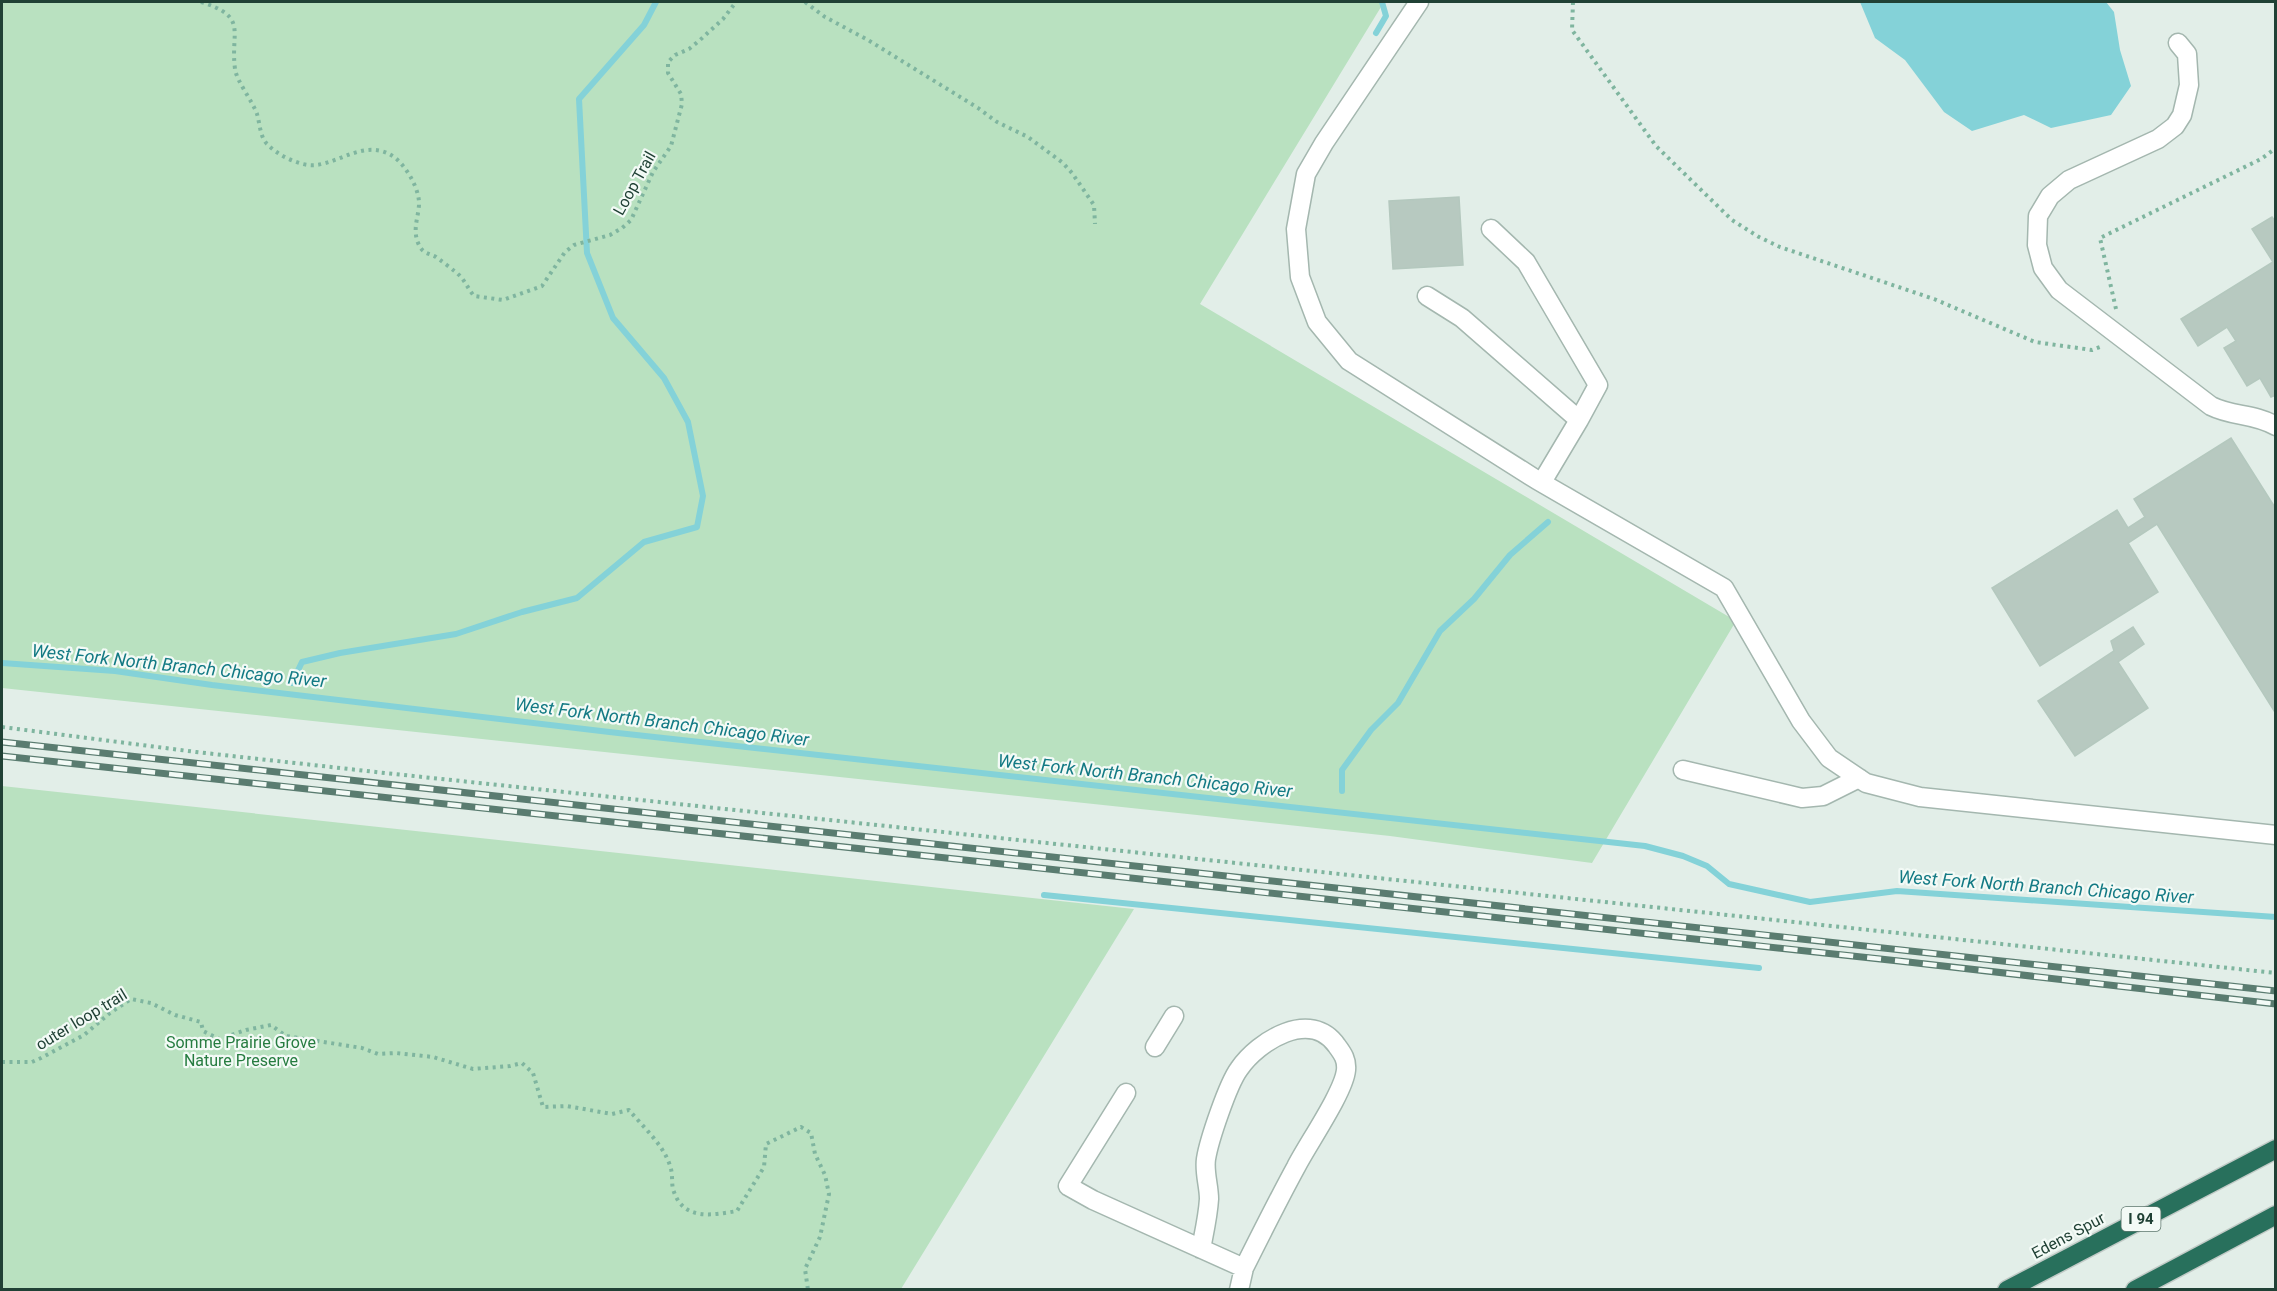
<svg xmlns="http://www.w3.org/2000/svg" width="2277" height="1291" viewBox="0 0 2277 1291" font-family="Roboto,sans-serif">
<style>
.green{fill:#b9e1c0}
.water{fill:#84d2d8}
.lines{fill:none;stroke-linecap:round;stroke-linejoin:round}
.stream{stroke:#84d2d8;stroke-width:6}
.building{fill:#b7c9c0;stroke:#b4c8be;stroke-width:1.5}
.minor-casing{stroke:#a4b7af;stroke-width:21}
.highway-casing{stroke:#c1cac6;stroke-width:21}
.path{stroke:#7fb59f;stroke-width:4;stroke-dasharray:3 4.5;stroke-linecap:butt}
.minor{stroke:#fff;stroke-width:18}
.highway{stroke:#28705c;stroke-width:18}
.rail-casing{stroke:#5a7c70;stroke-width:7}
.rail{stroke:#f3faf6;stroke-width:4.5;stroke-dasharray:14;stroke-linecap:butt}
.labels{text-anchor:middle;stroke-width:4.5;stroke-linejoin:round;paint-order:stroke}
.shield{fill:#f3faf6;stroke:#5f786f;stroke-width:1.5}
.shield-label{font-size:15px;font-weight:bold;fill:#204135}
.street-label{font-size:16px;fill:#204135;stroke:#f3faf6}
.park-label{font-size:16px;fill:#267c40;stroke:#f3faf6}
.water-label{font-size:18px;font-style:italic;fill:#137a84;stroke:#f3faf6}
</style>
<rect width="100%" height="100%" fill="#e2eee8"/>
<!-- green -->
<path class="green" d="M2,2H1384L1200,304L1736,621L1592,863L1390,836L1197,815L2,688Z
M2,786L1134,909L901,1289H2Z"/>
<!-- water -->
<path class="water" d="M1860,2H2106L2114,12L2120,50L2131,86L2111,115L2051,128L2024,115L1972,131L1944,112L1905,60L1875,38Z"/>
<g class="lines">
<!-- stream -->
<path class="stream" d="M1376,33L1386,16L1382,2
M2,663L115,671L212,685L618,733L1645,846L1683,856L1707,866L1729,884L1810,902L1897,891L2276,917
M292,683L302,662L340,653L456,634L522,612L577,598L644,542L697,527L703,496L688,422L664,378L613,318L587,253L579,99L644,25L656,2
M1342,791V770L1371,730L1398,703L1440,631L1474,599L1510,555L1548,522
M1044,895L1759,968"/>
</g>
<!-- building -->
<path class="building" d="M1459,197L1463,265L1393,269L1389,201Z
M2272,217L2276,222V395L2271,397L2260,378L2247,386L2224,348L2236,341L2227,327L2198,346L2181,319L2273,262L2252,229Z
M2231,438L2276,509V714L2157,524L2128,543L2158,592L2040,666L1992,588L2117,510L2128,528L2145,517L2134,499Z
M2133,627L2144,644L2118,662L2148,708L2075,756L2038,701L2114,651L2111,641Z"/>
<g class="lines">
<!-- minor casing -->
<g class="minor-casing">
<path id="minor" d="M1419,2L1324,143L1306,174L1296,229L1300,277L1317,322L1349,361L1537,480L1724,588L1801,721L1829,758L1866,783L1920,797L2276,835
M2178,43L2187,54L2189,85L2182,115L2175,126L2158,139L2069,180L2050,196L2038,216L2037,245L2043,268L2059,290L2211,406C2233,417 2253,413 2276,426
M1491,229L1526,262L1598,385L1579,420
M1427,296L1462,318L1579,420L1542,482
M1683,770L1802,798L1823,796L1859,778
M1155,1047L1174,1016
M1126,1093L1068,1186L1093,1200L1244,1268L1239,1290
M1201,1249C1204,1233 1208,1216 1209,1199C1209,1186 1204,1172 1206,1159C1209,1140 1228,1084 1239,1069C1258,1041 1311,1008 1337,1046C1343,1054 1347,1060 1346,1070C1344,1092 1307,1145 1296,1167C1278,1200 1261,1234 1244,1268"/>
</g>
<!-- highway casing -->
<g class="highway-casing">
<path id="highway" d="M2007,1290L2276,1149
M2135,1290L2276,1215"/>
</g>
<!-- path -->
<path class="path" d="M201,2C249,17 230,31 235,69C237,82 252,100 257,114C260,124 260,137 267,144C277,155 301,167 316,165C341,162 365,140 391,155C405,163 420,189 419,205C418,219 412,231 419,245C423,254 429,253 436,257C439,259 456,272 458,274C465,280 468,289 474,296L503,300L542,286L565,252L574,245L610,235L622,228L631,220L653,172L671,146L682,104L681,94L668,73V62L675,55L689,49L700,40L723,19L736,2
M805,2L825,17L868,40L978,108L997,122L1028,137L1063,163L1072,173L1094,205L1095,224
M1573,2L1572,30L1656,146L1732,220L1759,237L1780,247L1934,299L2035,342L2092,350L2103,346
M2116,309L2100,238L2261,159L2276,148
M2,727L196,752L385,773L2276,973
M2,1062H32L41,1058L84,1035L110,1013L131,999L151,1003L175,1015L201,1022L203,1031L219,1039L246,1030L271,1025L286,1036L362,1048L378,1054L396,1053L433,1057L473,1069L510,1066L522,1063L533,1073L543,1107L567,1106L612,1114L629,1110C644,1128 665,1146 671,1169C673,1177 671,1185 674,1192C684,1221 713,1215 737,1211L764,1167L766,1144L801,1127L811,1133L815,1154L825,1175L829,1194L820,1237L805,1269L808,1290"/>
<!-- minor -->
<use href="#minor" class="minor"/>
<!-- highway -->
<use href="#highway" class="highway"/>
<!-- rail casing -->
<g class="rail-casing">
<path id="rail" d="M2,742L2276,991
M2,756L1908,962L2276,1004"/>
</g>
<!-- rail -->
<use href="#rail" class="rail"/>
</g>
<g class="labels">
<!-- shield labels -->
<rect class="shield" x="2121.5" y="1207" width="39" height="24" rx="4.5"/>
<g class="shield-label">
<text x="2141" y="1224">I 94</text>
</g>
<!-- street labels -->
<g class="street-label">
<text transform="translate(634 183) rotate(-61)" y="6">Loop Trail</text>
<text transform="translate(81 1019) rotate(-31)" y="6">outer loop trail</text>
<text transform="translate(2068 1235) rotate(-28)" y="6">Edens Spur</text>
</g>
<!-- park labels -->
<g class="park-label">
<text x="241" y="1048">Somme Prairie Grove<tspan x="241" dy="18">Nature Preserve</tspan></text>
</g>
<!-- water labels -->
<g class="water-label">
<text transform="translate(179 666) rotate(6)" y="6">West Fork North Branch Chicago River</text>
<text transform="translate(662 722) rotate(7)" y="6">West Fork North Branch Chicago River</text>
<text transform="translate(1145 776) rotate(6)" y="6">West Fork North Branch Chicago River</text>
<text transform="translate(2046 887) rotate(4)" y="6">West Fork North Branch Chicago River</text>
</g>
</g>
<!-- border -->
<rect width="2277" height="1291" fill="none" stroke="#204135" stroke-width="6"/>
</svg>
